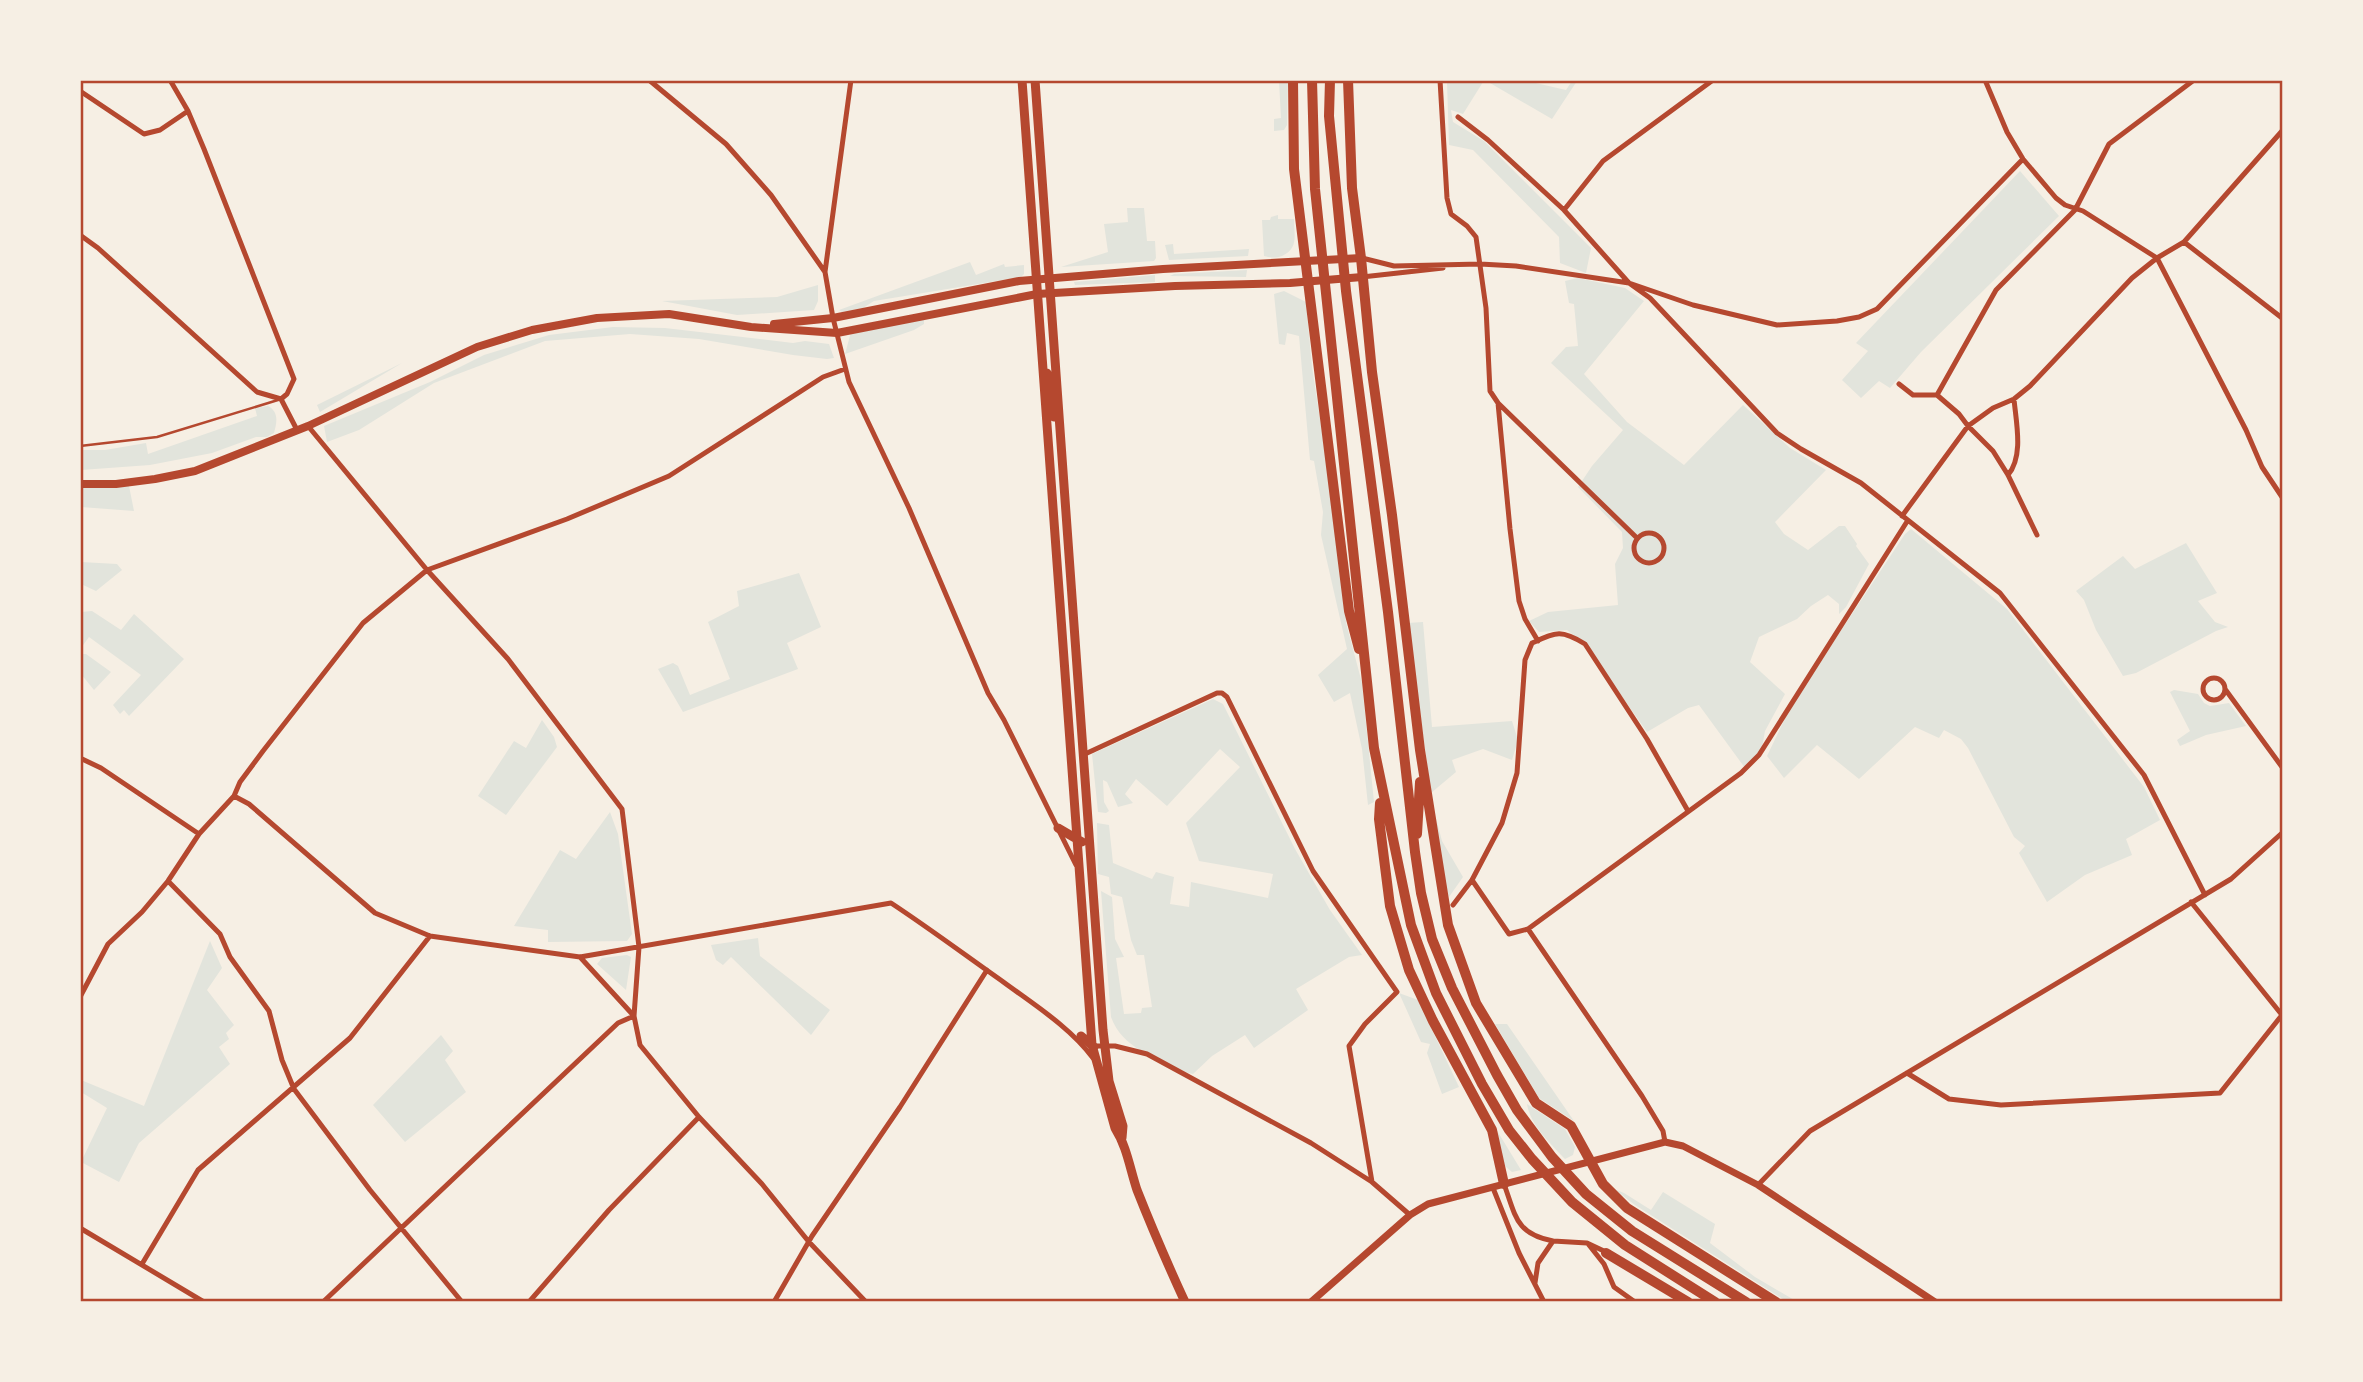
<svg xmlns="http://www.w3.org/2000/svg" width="2363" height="1382" viewBox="0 0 2363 1382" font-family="'Fira Sans',sans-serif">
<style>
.green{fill:#e2e4dc}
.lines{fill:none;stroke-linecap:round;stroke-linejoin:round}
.service{stroke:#b5482f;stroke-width:2.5}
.minor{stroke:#b5482f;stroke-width:5}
.tertiary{stroke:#b5482f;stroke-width:7}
.secondary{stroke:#b5482f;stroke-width:8}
.primary{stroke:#b5482f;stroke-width:9}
.trunk{stroke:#b5482f;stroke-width:10}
.neatline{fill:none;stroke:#b5482f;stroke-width:2.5}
</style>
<rect width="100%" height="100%" fill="#f6efe4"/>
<!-- green -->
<path class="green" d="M1279,81H1288L1287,125L1284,130L1274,131V119L1281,118Z
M1447,81H1527L1566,90L1572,81H1577L1552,119L1490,83L1483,82L1463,114L1451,110L1453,122L1484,141L1591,248L1586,273L1560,263L1559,237L1473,150L1449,145Z
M2020,171L2059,216L1921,352L1890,388L1879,381L1861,398L1842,380L1868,351L1856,343Z
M1127,208H1144L1147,241H1155L1156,258L1154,261L1061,267L1108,252L1104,224L1128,222Z
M1278,215V219H1294C1294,235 1299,248 1282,256C1275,258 1271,258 1264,256L1262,220H1270L1271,217Z
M1173,244L1174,254L1249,249L1248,256L1169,260L1165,245Z
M970,262L976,275L1004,264L1005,267L1024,265V274L1021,277L874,301L863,308L842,312L839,310Z
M1247,270L1246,277L1170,276L1174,274Z
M1155,275V282L1075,285L1074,282Z
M1578,278L1625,288L1644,301L1584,374L1627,422L1684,465L1743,405L1790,448L1826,470L1775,522L1784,534L1808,550L1839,526H1845L1857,544L1856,546L1869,564L1846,607L1839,614V604L1828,595L1811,606L1797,619L1759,637L1750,662L1785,694L1765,731L1761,753L1745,768L1699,705L1688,708L1647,732L1585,644L1567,630L1539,632L1529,621L1548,612L1618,605L1615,564L1623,548L1622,532L1578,487L1592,466L1623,430L1551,363L1566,347L1578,346L1574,304L1569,303L1565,281Z
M818,285V301L814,310L737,315L662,301L777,297Z
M1284,291L1306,302L1312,367L1344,575L1346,623L1362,683L1374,802L1368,805L1362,749L1350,693L1334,702L1318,675L1347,649L1321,535L1323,512L1314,461L1310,460L1299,336L1287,333L1285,345L1279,344L1274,294Z
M924,319V324L914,330L845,354L851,332Z
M613,327L665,328L793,343L805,341L829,344L834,358L827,359L793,355L699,339L630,334L545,341L434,383L359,430L327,442L324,426L430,382L484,355L549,335Z
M402,363L320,412L317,405Z
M268,406C279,412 277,422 274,433L267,437H256L212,453L150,465L81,470V450H105L146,443L148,454L257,416L255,408Z
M129,486L134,511L81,507L80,488Z
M1911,529L2007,609L2144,787L2160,820L2126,839L2132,855L2085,875L2047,902L2019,853L2025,846L2014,837L1968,748L1961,739L1944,730L1939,738L1915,727L1859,779L1817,745L1784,778L1767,756L1791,706L1905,534Z
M2186,543L2217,593L2198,601L2215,622L2228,627L2216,631L2136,673L2123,676L2096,630L2084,600L2076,591L2123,556L2135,569Z
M81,562L117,564L122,570L96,591L81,584Z
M799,573L821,627L787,643L798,669L683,712L658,669L673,663L678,666L690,695L730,679L708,622L739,606L737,591Z
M92,611L121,630L134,614L184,659L129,716L124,710L120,714L113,705L141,675L89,637L81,648V612Z
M1423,622L1432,727L1512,721L1518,740L1512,760L1483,749L1452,760L1456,772L1431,793L1408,623Z
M83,654H86L111,672L94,690L81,674V659Z
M2174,690L2198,694L2204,703L2210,706L2229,703L2246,726L2206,735L2180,746L2177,740L2190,731L2170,692Z
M1213,699L1223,704L1295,849L1330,910L1362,955L1349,957L1296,989L1308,1010L1254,1048L1245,1035L1212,1056L1193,1074L1184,1072C1156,1058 1122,1048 1111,1017L1101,891L1112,897L1115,939L1124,957L1116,958L1124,1014L1141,1013L1142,1008L1152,1007L1144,955H1137L1131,940L1122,897L1111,894L1109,877L1098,874L1097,823L1109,825L1113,863L1152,879L1156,872L1174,877L1170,904L1189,907L1191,882L1268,898L1273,874L1199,861L1186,823L1240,767L1220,749L1167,806L1136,779L1125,794L1133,803L1118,807L1107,782L1103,780L1104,802L1109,811L1106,813L1098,812L1092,754Z
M542,720L554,737L557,747L506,815L478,796L514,741L526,748Z
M610,812L618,834L632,934L627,941L548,942V930L514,926L560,850L576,859Z
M1436,818L1442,841L1463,877L1449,897L1443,877Z
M758,938L760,956L830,1010L811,1035L731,957L723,965L716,960L711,945Z
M210,941L222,968L207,990L234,1025L226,1033L229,1039L219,1047L230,1064L139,1143L119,1182L81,1162L107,1108L81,1092V1080L144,1106Z
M627,955L631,957L626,990L597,964L602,958Z
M1399,993L1418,1000L1459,1087L1442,1094L1427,1053L1430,1044L1421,1042Z
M1495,1024H1507L1574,1121L1539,1098Z
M441,1035L453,1051L445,1060L466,1092L405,1142L373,1105Z
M1527,1104L1565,1129L1575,1147L1573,1155L1565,1159C1551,1144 1530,1125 1527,1104Z
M1493,1124L1521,1170L1512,1172L1505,1166Z
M1614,1189L1624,1193L1651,1210L1663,1192L1715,1224L1710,1243L1755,1277L1796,1301H1786L1635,1205Z"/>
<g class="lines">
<!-- service -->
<path class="service" d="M80,446L157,437L278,400"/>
<!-- minor -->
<path class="minor" d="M170,80L188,111L204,149L294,379L287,394L281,399
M649,80L726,144L771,195L825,272
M851,80L825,272L833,318L849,382L909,508L988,693L1004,720L1076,865
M1440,80L1447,198L1451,214L1467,226L1476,237L1486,308L1490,391L1498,403L1510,529L1519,601L1525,619L1538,641
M1985,80L2007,132L2023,159L2056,198L2065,205L2083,211L2157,258
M80,91L144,134L160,130L188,111
M1458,117L1488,140L1564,210L1629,283L1650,298L1777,433L1801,449L1861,483L2000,593L2144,775L2205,895
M1564,210L1603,161L1713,80
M80,235L98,248L257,392L281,399L297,430
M2184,242L2282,318
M1362,258L1394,266L1480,264L1516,266L1629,283L1693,305L1777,325L1837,321L1859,317L1877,309L2023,159
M2157,258L2246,430L2262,467L2282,497
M1362,277L1443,268
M1899,384L1913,395H1937L1959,414L1968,426L1993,451L2008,475L2037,535
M1937,395L1996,290L2075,210L2109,144L2194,80
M1498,403L1637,538
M308,426L427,570L508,659L622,809L639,947L634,1016L640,1045L699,1117L762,1184L809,1242L866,1302
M2008,475C2024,456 2016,422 2014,399
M1902,516L1968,426L1993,408L2014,399L2030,386L2132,278L2157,258L2184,242L2282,131
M1634 548a15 15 0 1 1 30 0a15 15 0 1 1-30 0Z
M2203 689a11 11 0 1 1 22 0a11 11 0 1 1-22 0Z
M2225,689L2282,767
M1085,754L1217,693H1222L1227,697L1313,871L1397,992L1365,1024L1349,1046L1372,1182
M80,758L101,768L199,834
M234,796L249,804L375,913L430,936L580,957L891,903C929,928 965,955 1002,981C1033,1004 1070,1027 1093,1058
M168,881L220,934L230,957L269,1011L282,1060L294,1089L370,1190L462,1302
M2191,902L2282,1015
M1453,905L1472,880
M1528,929L1509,934L1472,880L1502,823L1517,773L1525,660L1532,643C1556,632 1561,629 1585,644L1647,739L1688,811
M580,957L634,1016
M80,997L108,944L142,912L168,881L199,834L234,796L240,782L263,751L363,623L427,570L567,519L669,476L823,377L845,369
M1092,1046H1115L1147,1054L1311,1143L1372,1182L1410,1215
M1907,1073L1949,1099L2001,1105L2220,1093L2282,1015
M1665,1142L1663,1131L1642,1096L1528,929L1741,773L1759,755L1908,520
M1504,1184C1516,1217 1516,1234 1553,1241
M1758,1185L1810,1131L2231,879L2282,833
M1493,1188L1519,1253L1544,1302
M80,1228L204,1302
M1589,1245L1604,1264L1614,1287L1635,1302
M142,1264L198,1170L350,1038L430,936
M1535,1283L1538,1263L1553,1241L1587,1243L1606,1252
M323,1302L618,1023L634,1016
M529,1302L609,1210L699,1117
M774,1302L812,1236L900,1107L987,970"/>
<!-- tertiary -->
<path class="tertiary" d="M1311,1302L1410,1215L1428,1204L1665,1142L1683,1146L1758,1185L1935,1302"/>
<!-- secondary -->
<path class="secondary" d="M774,324L833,318L1019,281L1163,269L1361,258
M80,484H116L155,479L195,471L308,426L477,347L532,330L597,318L669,314L751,327L837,333L1037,294L1175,286L1290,283L1362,277"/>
<!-- primary -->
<path class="primary" d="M1022,80L1092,1045L1115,1128C1127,1147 1130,1169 1137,1190C1152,1228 1168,1265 1185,1302
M1035,80L1103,1030L1109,1081L1123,1126L1122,1138
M1047,373L1051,384L1054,417
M1058,828L1082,842
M1081,1036L1094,1047"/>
<!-- trunk -->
<path class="trunk" d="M1293,80L1294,169L1349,611L1359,649
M1312,80L1315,189L1374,748L1411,925L1436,993L1482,1084L1509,1130L1532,1159L1572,1202L1625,1245L1715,1302
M1330,80L1329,116L1346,291L1388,612L1415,852L1421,893L1432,939L1452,988L1497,1075L1517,1110L1552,1157L1586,1194L1632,1231L1746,1302
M1348,80L1352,188L1361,258L1372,372L1392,515L1420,750L1448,925L1476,1003L1536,1103L1571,1126L1603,1184L1627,1208L1776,1302
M1380,803L1379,819L1390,906L1409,970L1433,1021L1492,1130L1504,1184
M1417,834L1420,782
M1606,1253L1688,1302"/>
</g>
<!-- border -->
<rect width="2363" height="1382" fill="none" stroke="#f6efe4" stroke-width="164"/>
<rect x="82" y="82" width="2199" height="1218" class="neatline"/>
</svg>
